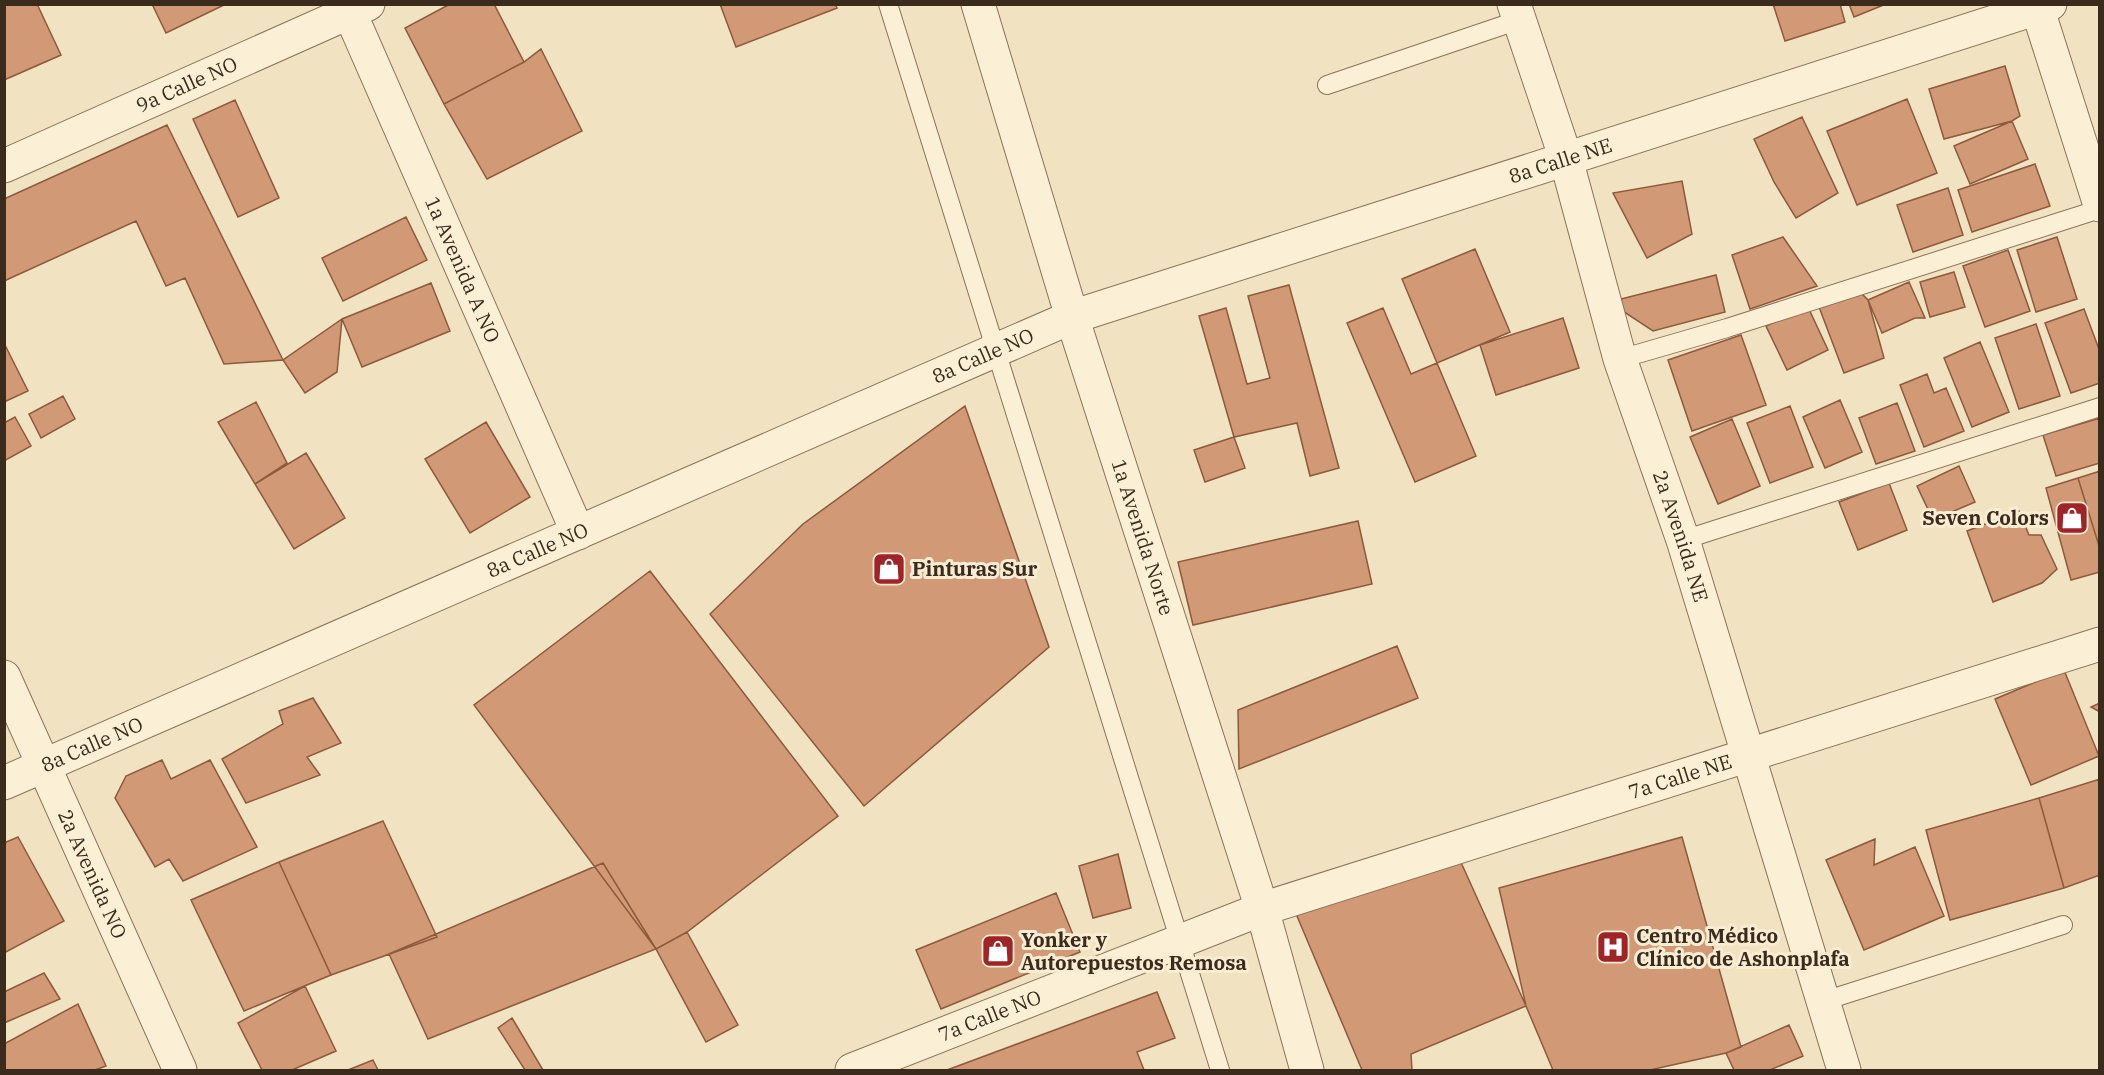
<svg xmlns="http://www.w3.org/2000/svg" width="2104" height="1075" viewBox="0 0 2104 1075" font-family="'IBM Plex Serif',serif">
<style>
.building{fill:#d19976;stroke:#8d5a3c;stroke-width:1.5}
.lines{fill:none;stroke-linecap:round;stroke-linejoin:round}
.service-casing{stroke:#8c7258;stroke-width:20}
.minor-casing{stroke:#8c7258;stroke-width:35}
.tertiary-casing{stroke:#8c7258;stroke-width:35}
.service{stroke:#fbefd6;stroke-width:18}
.minor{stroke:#fbefd6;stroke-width:33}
.tertiary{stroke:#fbefd6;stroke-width:33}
.labels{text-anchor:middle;stroke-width:6;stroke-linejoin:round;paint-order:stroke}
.street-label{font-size:20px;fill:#3b2b1d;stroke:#f8ecd2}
.poi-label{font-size:20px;font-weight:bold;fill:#3b2b1d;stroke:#f8ecd2;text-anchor:start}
</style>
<rect width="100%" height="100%" fill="#f1e2c2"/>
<!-- building -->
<path class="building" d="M4,4H37L61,55L4,80Z
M152,4H226L166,33Z
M450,4H494L524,62L444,104L405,28Z
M720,4H835L837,8L736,47Z
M1773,4H1840L1845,22L1785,41Z
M1849,4H1886L1854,17Z
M541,49L582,131L487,179L444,104L524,62Z
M2005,66L2020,116L2012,121L1944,139L1929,89Z
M1907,99L1937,173L1857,205L1827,131Z
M235,100L279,198L238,217L193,119Z
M1802,117L1838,193L1796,218L1774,182L1754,139Z
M2012,121L2028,159L1970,184L1954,146Z
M167,125L283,360L224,364L185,278L166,286L136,221L4,281V199Z
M2035,164L2050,206L1972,232L1958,190Z
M1682,181L1692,234L1647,258L1613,193Z
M1948,188L1963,235L1913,252L1897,205Z
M406,217L427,260L343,301L322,258Z
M1783,237L1817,286L1750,309L1732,255Z
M2057,237L2077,299L2036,312L2017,250Z
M1475,249L1510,332L1437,363L1402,279Z
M2008,250L2030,311L1985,327L1963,266Z
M1954,272L1965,307L1930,317L1920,282Z
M1716,275L1725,312L1653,331L1609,302Z
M1909,282L1925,318H1915L1882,333L1868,300Z
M431,283L450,331L362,367L342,319Z
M1289,285L1339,468L1310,476L1297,423L1234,437L1199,316L1226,308L1247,384L1270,378L1248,296Z
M1859,291L1868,300L1884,358L1844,373L1819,307Z
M1808,307L1828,350L1787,370L1766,326Z
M1383,308L1411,374L1437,363L1476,456L1415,482L1347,323Z
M2084,309L2100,352V383L2071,393L2045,323Z
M1563,318L1579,368L1496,395L1480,345Z
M342,319L337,372L305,393L283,360Z
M2036,324L2060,396L2019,409L1995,338Z
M1741,335L1766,405L1692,431L1668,360Z
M1980,342L2009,412L1972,427L1944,358Z
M4,343L28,391L4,402Z
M1927,374L1934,393L1946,388L1964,431L1924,447L1900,385Z
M63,396L75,419L41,438L29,414Z
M1840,400L1862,452L1825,468L1803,417Z
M256,402L287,463L255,484L218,422Z
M1897,403L1915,451L1876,464L1859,418Z
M965,406L1049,647L864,806L710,614L803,524Z
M1790,406L1813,467L1770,483L1747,423Z
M15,417L31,446L4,461V423Z
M2100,418V463L2056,476L2043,435Z
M1732,419L1760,486L1718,504L1690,437Z
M486,422L530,497L470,533L425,459Z
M1234,437L1245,468L1205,482L1194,450Z
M306,453L345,518L294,549L255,484Z
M1959,466L1975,502L1933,520L1917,486Z
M2100,471V549L2078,478Z
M2078,478L2100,549V572L2071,580L2046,488Z
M1889,483L1907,530L1858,550L1839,502Z
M2019,511L2029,535H2041L2057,569L2042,583L1993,602L1967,531Z
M1358,521L1372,584L1193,625L1178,562Z
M650,571L838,816L687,932L656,949L474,705Z
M1397,646L1418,698L1239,769L1238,710Z
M2064,670L2099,756L2031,785L1995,699Z
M313,698L341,743L307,757L320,775L246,803L222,759L283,724L279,711Z
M2100,703V712L2091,707Z
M162,760L171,779L210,760L257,847L183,881L169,859L155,867L115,798L126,776Z
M2100,779V875L2064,888L2039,798Z
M2039,798L2064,888L1950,920L1926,830Z
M383,821L437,937L331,975L279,862Z
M18,837L64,921L4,953V843Z
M1682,837L1741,1047L1726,1053L1650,1070H1553L1526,1006L1499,888Z
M1875,839L1874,865L1915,847L1944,916L1864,950L1826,860Z
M1118,854L1131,908L1093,918L1079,866Z
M1459,858L1526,1006L1411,1054L1412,1070H1362L1294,909Z
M279,862L331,975L244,1011L191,900Z
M603,863L656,949L428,1039L389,954Z
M1056,893L1080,952L941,1009L916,950Z
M687,932L738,1025L706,1042L656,949Z
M44,973L60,999L4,1023V992Z
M305,986L336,1051L292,1070H262L238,1023Z
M1157,992L1175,1038L1137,1052L1144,1070H947Z
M78,1004L106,1066L95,1070H4V1044Z
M512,1018L543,1070H525L498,1028Z
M1789,1025L1803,1056L1770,1070H1734L1726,1053Z
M373,1060L378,1070H348Z"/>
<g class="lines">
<!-- service casing -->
<g class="service-casing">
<path id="service" d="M888,4L1220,1070
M1327,85L1519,20
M1620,359L1727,328L2100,209
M1683,540L2100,407
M1824,1001L2063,925"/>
</g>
<!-- minor casing -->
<g class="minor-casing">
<g id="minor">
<path id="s1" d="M346,4L578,533"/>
<path id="s2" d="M1514,4L1566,159L1620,359L1683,540L1844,1070"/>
<path d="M2036,4L2100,205"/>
<path id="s3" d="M4,166L368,4"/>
<path id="s4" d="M4,677L180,1070"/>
</g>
</g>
<!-- tertiary casing -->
<g class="tertiary-casing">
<g id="tertiary">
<path id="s5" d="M978,4L1072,317L1262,909L1307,1070"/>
<path id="s6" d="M4,783L1072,317L2050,4"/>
<path id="s7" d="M852,1070L1262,909L2100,644"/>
</g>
</g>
<!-- service -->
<use href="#service" class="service"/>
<!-- minor -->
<use href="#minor" class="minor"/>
<!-- tertiary -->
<use href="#tertiary" class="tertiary"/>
</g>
<!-- icons -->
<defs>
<g id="shop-square" transform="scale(1.725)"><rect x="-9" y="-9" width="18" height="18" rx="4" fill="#9f2428" stroke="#f8ecd2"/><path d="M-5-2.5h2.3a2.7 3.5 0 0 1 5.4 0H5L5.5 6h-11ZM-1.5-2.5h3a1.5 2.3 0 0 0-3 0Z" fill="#fff"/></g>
<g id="hospital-square" transform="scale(1.725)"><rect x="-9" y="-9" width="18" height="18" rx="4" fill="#9f2428" stroke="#f8ecd2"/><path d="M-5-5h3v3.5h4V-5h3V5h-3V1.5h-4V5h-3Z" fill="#fff"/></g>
</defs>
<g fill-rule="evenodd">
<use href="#shop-square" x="2072" y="518"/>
<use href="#shop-square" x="889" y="569"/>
<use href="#hospital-square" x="1613" y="947"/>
<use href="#shop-square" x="998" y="951"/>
</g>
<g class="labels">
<!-- street labels -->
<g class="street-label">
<text dy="7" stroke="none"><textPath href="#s3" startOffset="200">9a Calle NO</textPath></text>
<text dy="7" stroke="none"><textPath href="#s6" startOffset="1678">8a Calle NE</textPath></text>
<text dy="7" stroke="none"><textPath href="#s1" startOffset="290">1a Avenida A NO</textPath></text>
<text dy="7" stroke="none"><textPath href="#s6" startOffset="1068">8a Calle NO</textPath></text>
<text dy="7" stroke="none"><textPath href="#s5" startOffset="558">1a Avenida Norte</textPath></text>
<text dy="7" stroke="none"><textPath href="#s2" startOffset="558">2a Avenida NE</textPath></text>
<text dy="7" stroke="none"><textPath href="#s6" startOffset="582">8a Calle NO</textPath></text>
<text dy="7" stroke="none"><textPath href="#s6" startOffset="96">8a Calle NO</textPath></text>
<text dy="7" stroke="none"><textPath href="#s7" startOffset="879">7a Calle NE</textPath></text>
<text dy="7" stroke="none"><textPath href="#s4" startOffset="216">2a Avenida NO</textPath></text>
<text dy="7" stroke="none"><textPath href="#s7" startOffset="148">7a Calle NO</textPath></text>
</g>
<!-- poi labels -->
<g class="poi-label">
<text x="2049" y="525" text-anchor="end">Seven Colors</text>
<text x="912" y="576">Pinturas Sur</text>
<text x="1636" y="943">Centro Médico<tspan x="1636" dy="23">Clínico de Ashonplafa</tspan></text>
<text x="1021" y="947">Yonker y<tspan x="1021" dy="23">Autorepuestos Remosa</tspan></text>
</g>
</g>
<!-- border -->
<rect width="2104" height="1075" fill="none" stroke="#3b2b1d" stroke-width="12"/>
</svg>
